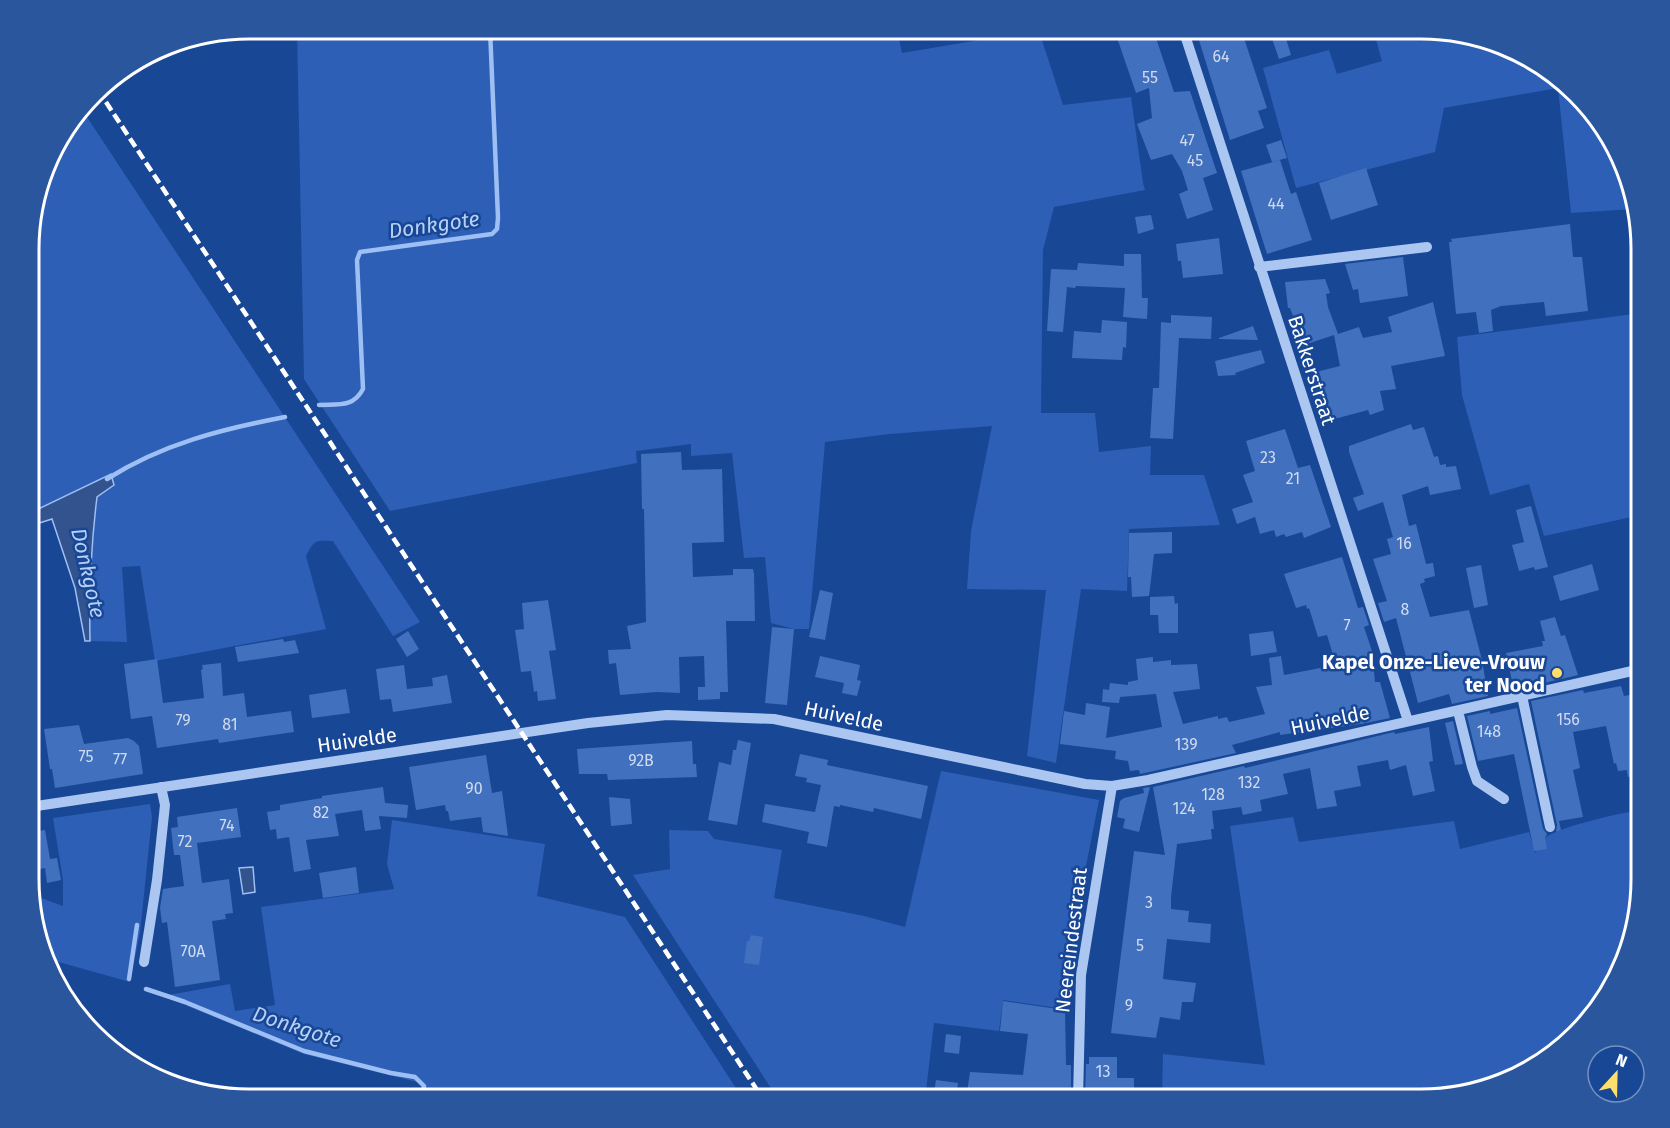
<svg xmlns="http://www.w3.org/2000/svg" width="1670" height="1128" viewBox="0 0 1670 1128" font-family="'Fira Sans',sans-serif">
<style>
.green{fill:#2c5fb5}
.water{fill:#32538e;stroke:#9ebff3;stroke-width:1.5}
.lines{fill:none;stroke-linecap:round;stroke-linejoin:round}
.stream{stroke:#9ebff3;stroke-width:4.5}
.building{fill:#4170be}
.minor{stroke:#abc6f1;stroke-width:10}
.rail{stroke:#fff;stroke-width:4.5;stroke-dasharray:10 4.5;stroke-linecap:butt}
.poi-dot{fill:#ffde6b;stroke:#184796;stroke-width:2}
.labels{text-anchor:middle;stroke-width:5;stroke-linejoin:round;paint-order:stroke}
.number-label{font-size:16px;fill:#d0dbef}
.street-label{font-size:20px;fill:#fff;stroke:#184796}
.poi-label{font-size:20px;font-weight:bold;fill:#fff;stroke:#184796;text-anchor:end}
.water-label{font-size:21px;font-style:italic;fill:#b8d0f7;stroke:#184796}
.rim{fill:none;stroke:#fff;stroke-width:3}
</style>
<rect width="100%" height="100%" fill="#184796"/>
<!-- green -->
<path class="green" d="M297,29H897L902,53L1015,34H1040L1063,105L1131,97L1143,183L1145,190L1054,207L1043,250L1041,413H1095L1099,452L1151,446L1150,475H1204L1220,525L1129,529L1127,591L1081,589L1056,763L1027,756L1046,590L967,589L971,531L992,426L890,434L825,442L809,629H794L771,623L765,557L744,558L732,453L691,456V444L636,451L637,463L390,511L304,379Z
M1373,29H1435L1492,40L1555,74L1619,151L1634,209L1571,213L1558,88L1444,108L1435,152L1296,188L1263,68L1329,50L1337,74L1382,61Z
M83,111L420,622L393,636L333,541C315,540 314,540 306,556L326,629L155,661L140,566L122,567L127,642L90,641C89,592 91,544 97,496L114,485L111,474L30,513V221L51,151Z
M1641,313V411L1633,412L1641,441V515L1544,536L1529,484L1490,495L1462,395L1457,337Z
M941,771L1099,800L1073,932L1065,1009L1003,1000L999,1031L934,1023L925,1099H778L633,875L670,869L669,830L708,831L714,839L782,850L774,898L864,916L905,927Z
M150,804L152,817L140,933L130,982L48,959L30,907V894L63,906V880L53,818Z
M1641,810V893L1630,950L1596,1013L1519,1077L1421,1099H1162L1163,1054L1265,1065L1230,826L1293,817L1299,842L1454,821L1460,849L1529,832L1535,853C1537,850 1541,841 1545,838C1558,827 1623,812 1641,810Z
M392,820L545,844L537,896L625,917L743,1099H420L421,1083L304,1054L163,996L230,984L235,1011L275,1005L261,907L394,889L387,864Z"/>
<!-- water -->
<path class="water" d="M111,474L114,485L97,497C91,545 89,592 90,641H85L75,588L52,519L30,526V513Z
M253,867L255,892L243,894L239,868Z"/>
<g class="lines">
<!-- stream -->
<path class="stream" d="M319,405C338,404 353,408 363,389L357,260L360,252L492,234L497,229L498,218L490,29
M107,479C162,444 222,429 285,417
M129,979L137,925
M146,989L185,1002L304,1051L391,1073L415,1077L424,1086L423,1099"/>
</g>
<!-- building -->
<path class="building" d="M1114,29H1153L1174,92L1190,91L1217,173L1203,178L1213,210L1187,219L1179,194L1188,190L1182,171L1172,154L1151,160L1137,124L1152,118L1149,88L1136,93Z
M1223,29H1241L1267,108L1258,111L1264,128L1230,140L1198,37Z
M1283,29L1291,55L1279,59L1270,33Z
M1281,140L1287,158L1272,162L1266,145Z
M1280,160L1291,194L1296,192L1312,240L1267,254L1241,171Z
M1366,168L1378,205L1331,220L1319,183Z
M1151,215L1154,229L1138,234L1135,217Z
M1570,224L1573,257H1582L1588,311L1546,316L1544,302L1501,306L1491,310L1493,331L1479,333L1476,312L1456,314L1449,242H1452L1451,239Z
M1219,238L1223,274L1183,278L1181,261H1178L1176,244Z
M1124,254H1141L1142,298H1148L1147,319L1123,317L1125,288L1076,286L1075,288L1067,287L1063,332L1047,331L1051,269L1077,270L1078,263L1124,266Z
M1403,257L1408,296L1360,303L1358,289L1353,290L1345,264Z
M1325,279L1330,293L1326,294L1328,307L1338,334L1359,327L1363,338L1392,332L1388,317L1433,302L1445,356L1391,366L1396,389L1380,391L1384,410L1370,415L1368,410L1327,421L1318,400L1312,373L1340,366L1334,335L1304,345L1290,308H1288L1285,282Z
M1171,315L1212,317L1211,339L1179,338L1173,439L1150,438L1153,388H1159L1161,322L1171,323Z
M1102,320L1127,322L1126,348L1123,347L1122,360L1072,358L1074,331L1101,333Z
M1253,326L1258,340L1219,339V338Z
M1261,350L1265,363L1235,373L1236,375L1218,376L1215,361Z
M1411,424L1413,430L1424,427L1434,457L1438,456L1440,465L1446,464V467L1456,466L1461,489L1430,495L1428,486L1402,495L1409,526L1416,524L1426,564L1433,563L1435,576L1424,579L1425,582L1420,584L1430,617L1469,610L1482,660L1488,696L1452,704L1449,694L1418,703L1396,618L1384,622L1378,603L1387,601L1373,559L1391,554L1387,539L1393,537L1383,502L1358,511L1353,498L1364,494L1349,452V446Z
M1285,429L1298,468L1310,465L1331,527L1304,538L1302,532L1286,537L1284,534L1276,537L1274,530L1260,534L1255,517L1237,524L1232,509L1253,502L1243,475L1255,471L1246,441Z
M681,452L682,470L722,469L724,542L692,543L693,577L733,575V569H753L754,574L755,621H726L728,692H720V699L698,700V687H705L704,656L679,657L680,693L657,692L620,695L616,663L609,664L608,650L631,649L627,626L646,622L644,509H642L641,454Z
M1531,506L1548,567L1535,570L1534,567L1519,571L1512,545L1524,542L1516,510Z
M1172,532V553L1154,554L1149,596L1132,597L1131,577H1128L1129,533Z
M1342,557L1358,608L1363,607L1369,625L1364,627L1372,651L1375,682H1380L1390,718L1361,724L1280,735V732L1232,745L1236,753L1140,774L1139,770L1130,771L1128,761L1115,759L1116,751L1060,744L1064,711L1085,715L1086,703L1110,707L1106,738L1162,727L1156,694L1120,697L1119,703L1102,702L1103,689L1109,690L1110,683L1128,685V682L1138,680L1136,659L1153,657V662L1171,660V665L1197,664L1200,689L1173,692L1183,724L1218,716V719L1227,717L1229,722L1265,714L1256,687L1272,685L1269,658L1281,656L1284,675L1336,665L1327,635L1318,637L1309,608L1307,609L1306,605L1296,608L1284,574Z
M1592,564L1599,590L1560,601L1553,576Z
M1481,565L1488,605L1474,608L1466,568Z
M820,590L833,593L825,640L809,637Z
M1174,596L1175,604L1178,603V633H1159L1158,615H1150V597Z
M548,600L556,650L549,651L556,699L538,701L537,691L534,692L531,671L521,672L515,630L524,629L522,603Z
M1555,617L1561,636L1565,635L1578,675L1514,690L1506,653L1543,646L1542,641H1545L1540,621Z
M772,627L794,629L787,705L765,703Z
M408,631L419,649L407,657L396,639Z
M1273,631L1277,652L1251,656L1249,634Z
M283,639L284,642L295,640L299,653L238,662L235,647Z
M820,656L860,665L857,680L861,681L857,696L842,693L844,683L815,677Z
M157,659L163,703L204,698L201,670L203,669L202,665L221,663L223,696L244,693L247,717L291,711L294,732L219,743L218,739L157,748L152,716L131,719L124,664Z
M404,665L407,689L433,686L432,678L447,675L452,703L393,712L391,699L380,700L376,669Z
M1621,686L1624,696L1641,693V775L1628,777L1627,770L1618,771L1616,763L1614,764L1606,726L1573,732L1580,768L1573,770L1583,817L1559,821L1561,830L1556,832L1557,825L1531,701L1583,690L1584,693Z
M346,689L350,713L312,718L309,695Z
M1517,708L1543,829L1547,834L1545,838L1547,849L1534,851L1514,754L1478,761L1467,716L1490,711V714Z
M1453,721L1463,764L1455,765L1445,723Z
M79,725L84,744L128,738L134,741L139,746L143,774L55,788L52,769H50L44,729Z
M1429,727L1433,761L1429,762L1435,791L1413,796L1406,765L1390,770L1388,760L1357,766L1361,786L1334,791L1337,806L1317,809L1310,768L1283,774L1288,794L1260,800L1262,811L1243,815L1241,807L1212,811L1214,829H1211L1212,839L1177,844L1171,897V909L1189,911L1188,922L1211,924L1210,943L1167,939L1164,968L1163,979L1196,983L1193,1002H1182L1180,1020L1160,1017L1156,1038L1111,1033L1134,851L1165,855L1153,787L1244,766L1245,768L1394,732L1395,734Z
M738,740L751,743L737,825L708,820L719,762L731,765L733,750H736Z
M692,741L693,764H696L697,777L608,780L607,774H579L577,749Z
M800,754L828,760L827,765L928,786L921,819L874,808L873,812L840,805V807L834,806L827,847L807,843L809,832L762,822L765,804L815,812L821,785L806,782L807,778L795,776Z
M486,755L492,793L502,791L508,836L483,832L481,817L450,821L448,811H446L445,805L416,810L409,767Z
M383,787L385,803L408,805L407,818L379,816L381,829L365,831L362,810L335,814L339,836L306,840L311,869L294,872L289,837L277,839L276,829L270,830L267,812L280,810V805L322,798V796Z
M1150,787L1139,832L1123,828L1125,819L1117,817L1120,801L1124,798L1144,793L1143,788Z
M609,797L630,799L632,824L611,826Z
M237,808L241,837L197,843L202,883L229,879L233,913L225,914L226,919L212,921L220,980L175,987L167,922L162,923L160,908L163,889L184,886L180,855H174L171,828L178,827L177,817Z
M45,830L50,859L57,858L61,880L47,883L45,868L30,871V832Z
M356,867L359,893L323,898L319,873Z
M751,935L763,937L759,965L744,963L747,941H749Z
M1003,1001L1065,1010L1066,1065H1071V1099H991L992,1096L967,1093L970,1072L1023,1075L1028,1034L1000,1031Z
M946,1034L961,1036L959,1054L944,1052Z
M1089,1057H1117V1078H1134V1097L1122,1098V1099H1085L1086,1064H1089Z
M936,1080L958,1083L956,1099H933Z"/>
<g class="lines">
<!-- minor -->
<path class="minor" d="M1183,29L1408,721
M1259,267L1427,247
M1522,696L1550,827
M1458,711L1472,767L1477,781L1504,799
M30,807L588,723L667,715L774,719L1085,784L1112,786L1148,780L1641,669
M144,962L157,880L165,805L161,787
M1078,1099L1081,975L1112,786"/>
<!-- rail -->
<path class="rail" d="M98,90L763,1099"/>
</g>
<!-- markers -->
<circle class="poi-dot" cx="1557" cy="673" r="6"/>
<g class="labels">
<!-- number labels -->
<g class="number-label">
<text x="1221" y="62">64</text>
<text x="1150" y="83">55</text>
<text x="1187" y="146">47</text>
<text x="1195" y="166">45</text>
<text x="1276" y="209">44</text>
<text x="1268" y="463">23</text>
<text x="1293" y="484">21</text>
<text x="1404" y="549">16</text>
<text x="1405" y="615">8</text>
<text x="1347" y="631">7</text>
<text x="1568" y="725">156</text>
<text x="183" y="726">79</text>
<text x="230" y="730">81</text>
<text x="1489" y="737">148</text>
<text x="1186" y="750">139</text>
<text x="86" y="762">75</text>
<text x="120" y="765">77</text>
<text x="641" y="766">92B</text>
<text x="1249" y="788">132</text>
<text x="474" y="794">90</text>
<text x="1213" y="800">128</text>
<text x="1184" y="814">124</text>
<text x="321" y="818">82</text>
<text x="227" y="831">74</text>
<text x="185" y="847">72</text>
<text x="1149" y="908">3</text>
<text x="1140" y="951">5</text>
<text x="193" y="957">70A</text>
<text x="1129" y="1011">9</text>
<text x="1103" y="1077">13</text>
</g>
<!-- street labels -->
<g class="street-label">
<text transform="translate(1312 370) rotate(72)" y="7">Bakkerstraat</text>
<text transform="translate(844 716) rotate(12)" y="7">Huivelde</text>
<text transform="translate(1330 720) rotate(-12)" y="7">Huivelde</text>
<text transform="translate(357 740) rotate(-8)" y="7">Huivelde</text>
<text transform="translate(1071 940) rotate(-83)" y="7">Neereindestraat</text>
</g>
<!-- poi labels -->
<g class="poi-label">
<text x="1545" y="669">Kapel Onze-Lieve-Vrouw<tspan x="1545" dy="23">ter Nood</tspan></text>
</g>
<!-- water labels -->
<g class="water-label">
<text transform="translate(434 225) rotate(-8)" y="7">Donkgote</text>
<text transform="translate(88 573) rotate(77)" y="7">Donkgote</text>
<text transform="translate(297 1027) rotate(18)" y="7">Donkgote</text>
</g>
</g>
<!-- crop -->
<path d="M0 0H1670V1128H0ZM249 39H1421A210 210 0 0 1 1631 249V879A210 210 0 0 1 1421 1089H249A210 210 0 0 1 39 879V249A210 210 0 0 1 249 39Z" fill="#2a569e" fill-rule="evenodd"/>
<path class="rim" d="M249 39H1421A210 210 0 0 1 1631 249V879A210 210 0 0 1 1421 1089H249A210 210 0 0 1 39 879V249A210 210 0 0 1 249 39Z"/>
<!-- north arrow -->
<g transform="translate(1616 1074) rotate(22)"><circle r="28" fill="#184796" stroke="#7491c0" stroke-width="1.5"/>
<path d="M0-4.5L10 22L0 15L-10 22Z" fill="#ffde6b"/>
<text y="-9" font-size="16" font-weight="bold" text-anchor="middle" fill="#ffffff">N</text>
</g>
</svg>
